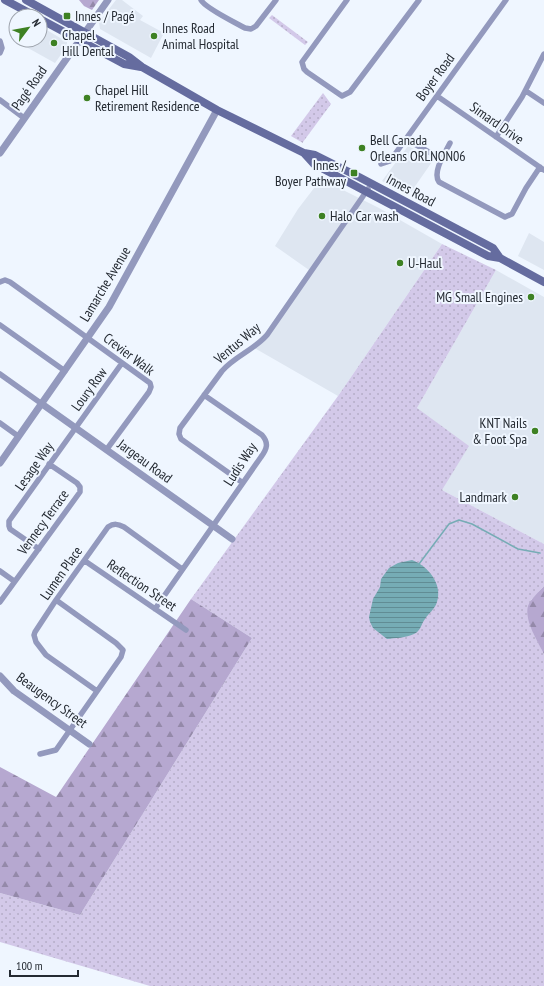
<svg xmlns="http://www.w3.org/2000/svg" width="544" height="986" viewBox="0 0 544 986" font-family="'PT Sans Narrow',sans-serif">
<style>
.built{fill:#dee6f1}
.grass{fill:url(#grass-dots)}
.forest{fill:url(#forest-firs)}
.water{fill:url(#water-rules)}
.lines{fill:none;stroke-linecap:round;stroke-linejoin:round}
.stream{stroke:#76acb5;stroke-width:1.5}
.minor{stroke:#9399bd;stroke-width:5.5}
.tertiary{stroke:#9399bd;stroke-width:7}
.secondary{stroke:#656c9f;stroke-width:8}
.poi-dot{fill:#3e8123;stroke:#eff6ff;stroke-width:1.5}
.labels{text-anchor:middle;stroke-width:4;stroke-linejoin:round;paint-order:stroke}
.poi-label{font-size:14px;fill:#242a32;stroke:#eff6ff;text-anchor:start}
.street-label{font-size:14px;fill:#242a32;stroke:#eff6ff}
</style>
<defs>
<pattern id="grass-dots" width="8" height="8" patternUnits="userSpaceOnUse"><rect width="8" height="8" fill="#d3c9e9"/><path d="M2 2h.1M6 6h.1" fill="none" stroke="#b5adc8" stroke-width="1.8" stroke-linecap="round"/></pattern>
<pattern id="forest-firs" width="22" height="20" patternUnits="userSpaceOnUse"><rect width="22" height="20" fill="#b6a8d0"/><path d="M5 1l3.5 6h-7zM16 11l3.5 6h-7z" fill="#9489a9"/></pattern>
<pattern id="water-rules" width="6" height="5" patternUnits="userSpaceOnUse"><rect width="6" height="5" fill="#76acb5"/><path d="M0 2.5h6" fill="none" stroke="#618c94"/></pattern>
</defs>
<rect width="100%" height="100%" fill="#eff6ff"/>
<!-- built -->
<path class="built" d="M116,0H122L143,16L140,20L164,33L151,58L100,29L99,22Z
M40,26L67,42V46L55,63L19,43L20,40H40Z
M408,146L434,159L409,195L382,181Z
M321,179L379,208L442,244L338,396L251,346L266,332L309,270L275,246L298,209Z
M529,233L544,242V270L518,256Z
M496,270L544,297V544L442,490L417,408Z"/>
<!-- grass -->
<path class="grass" d="M272,15L308,42L305,45L269,18Z
M323,93L331,104L303,142V143L291,136Z
M442,244L496,270L417,408L469,446L442,490L544,544V586L531,600L533,632L544,654V986H150L0,942V893L80,915L252,638L191,599L338,396Z"/>
<!-- forest -->
<path class="forest" d="M79,0H99L92,10L84,6Z
M544,586V654C538,642 524,620 528,606C531,598 539,592 544,586Z
M191,599L252,638L80,915L0,893V767L56,797Z"/>
<!-- water -->
<path class="water" d="M412,560C428,566 443,584 437,602C435,609 429,613 425,619C421,624 421,631 414,634C406,638 395,638 387,639L373,628L370,622L369,617L373,599L380,587L381,579L389,568L398,563Z"/>
<g class="lines">
<!-- stream -->
<path class="stream" d="M419,564L449,524L459,520L472,524L518,549L540,553"/>
<!-- minor -->
<path class="minor" d="M201,0C205,8 236,23 245,28L251,29L256,26L276,0
M347,0L302,62L304,69L307,72L342,96L350,92L419,0
M0,41L2,48L0,53
M526,91L544,103
M437,96L544,170
M0,100L24,118
M496,137L522,97L544,54
M406,139L441,159
M450,143C445,153 432,172 439,182L505,217L512,214L526,188L540,167
M381,164L390,161L506,0
M0,282L5,280L10,282L150,383L151,387L149,392L107,449
M0,325L65,371
M0,374L42,404
M0,423L18,436
M243,483L181,439L179,434L180,428L222,371C235,356 254,350 267,335L368,189
M39,549L10,529L9,526V521L122,363
M85,561L186,630
M0,571L14,581
M0,602L80,492V487L77,483L49,464
M155,609L261,457C267,449 269,443 262,435L204,395
M97,691L46,655L36,642L34,635L35,632L56,600L108,527C114,523 118,524 124,527L182,569
M40,754L56,750L121,657L123,650L116,643L56,600"/>
<!-- tertiary -->
<path class="tertiary" d="M0,153L108,0
M42,404L232,539
M0,463L109,307L217,110
M0,676L14,691L89,744"/>
<!-- secondary -->
<path class="secondary" d="M5,0L35,16
M26,0L129,57L142,67L217,110L304,153L315,155L359,177L493,248L500,258
M40,19L124,64L141,67
M304,153L314,164L488,256L500,258L544,282"/>
</g>
<!-- markers -->
<g class="poi-dot">
<rect x="63" y="12" width="8" height="8" rx="2"/>
<circle cx="154" cy="36" r="4"/>
<circle cx="54" cy="43" r="4"/>
<circle cx="87" cy="98" r="4"/>
<circle cx="362" cy="148" r="4"/>
<rect x="350" y="169" width="8" height="8" rx="2"/>
<circle cx="322" cy="216" r="4"/>
<circle cx="400" cy="263" r="4"/>
<circle cx="531" cy="297" r="4"/>
<circle cx="535" cy="431" r="4"/>
<circle cx="515" cy="497" r="4"/>
</g>
<g class="labels">
<!-- poi labels -->
<g class="poi-label">
<text x="75" y="21">Innes / Pagé</text>
<text x="162" y="33">Innes Road<tspan x="162" dy="16">Animal Hospital</tspan></text>
<text x="62" y="40">Chapel<tspan x="62" dy="16">Hill Dental</tspan></text>
<text x="95" y="95">Chapel Hill<tspan x="95" dy="16">Retirement Residence</tspan></text>
<text x="370" y="145">Bell Canada<tspan x="370" dy="16">Orleans ORLNON06</tspan></text>
<text x="346" y="170" text-anchor="end">Innes /<tspan x="346" dy="16">Boyer Pathway</tspan></text>
<text x="330" y="221">Halo Car wash</text>
<text x="408" y="268">U-Haul</text>
<text x="523" y="302" text-anchor="end">MG Small Engines</text>
<text x="527" y="428" text-anchor="end">KNT Nails<tspan x="527" dy="16">&amp; Foot Spa</tspan></text>
<text x="507" y="502" text-anchor="end">Landmark</text>
</g>
<!-- street labels -->
<g class="street-label">
<text transform="translate(435 77) rotate(-54)" y="5">Boyer Road</text>
<text transform="translate(29 88) rotate(-55)" y="5">Pagé Road</text>
<text transform="translate(497 123) rotate(35)" y="5">Simard Drive</text>
<text transform="translate(411 190) rotate(28)" y="5">Innes Road</text>
<text transform="translate(105 284) rotate(-59)" y="5">Lamarche Avenue</text>
<text transform="translate(237 343) rotate(-40)" y="5">Ventus Way</text>
<text transform="translate(129 354) rotate(37)" y="5">Crevier Walk</text>
<text transform="translate(89 389) rotate(-54)" y="5">Loury Row</text>
<text transform="translate(145 461) rotate(36)" y="5">Jargeau Road</text>
<text transform="translate(240 464) rotate(-57)" y="5">Ludis Way</text>
<text transform="translate(34 466) rotate(-55)" y="5">Lesage Way</text>
<text transform="translate(43 522) rotate(-54)" y="5">Vennecy Terrace</text>
<text transform="translate(61 573) rotate(-55)" y="5">Lumen Place</text>
<text transform="translate(142 585) rotate(34)" y="5">Reflection Street</text>
<text transform="translate(52 700) rotate(36)" y="5">Beaugency Street</text>
</g>
</g>
<!-- north arrow -->
<g transform="translate(28 28) rotate(58)"><circle r="19" fill="#eff6ff" stroke="#9ea4ad"/>
<path d="M0-3L7 15L0 10L-7 15Z" fill="#3e8123"/>
<text y="-6" font-size="11" font-weight="bold" text-anchor="middle" fill="#242a32">N</text>
</g>
<!-- scale -->
<path d="M10 970v6h68v-6" fill="none" stroke="#242a32" stroke-width="2"/>
<text x="16" y="970" font-size="12" fill="#242a32" stroke="#eff6ff" stroke-width="3" paint-order="stroke">100 m</text>
</svg>
